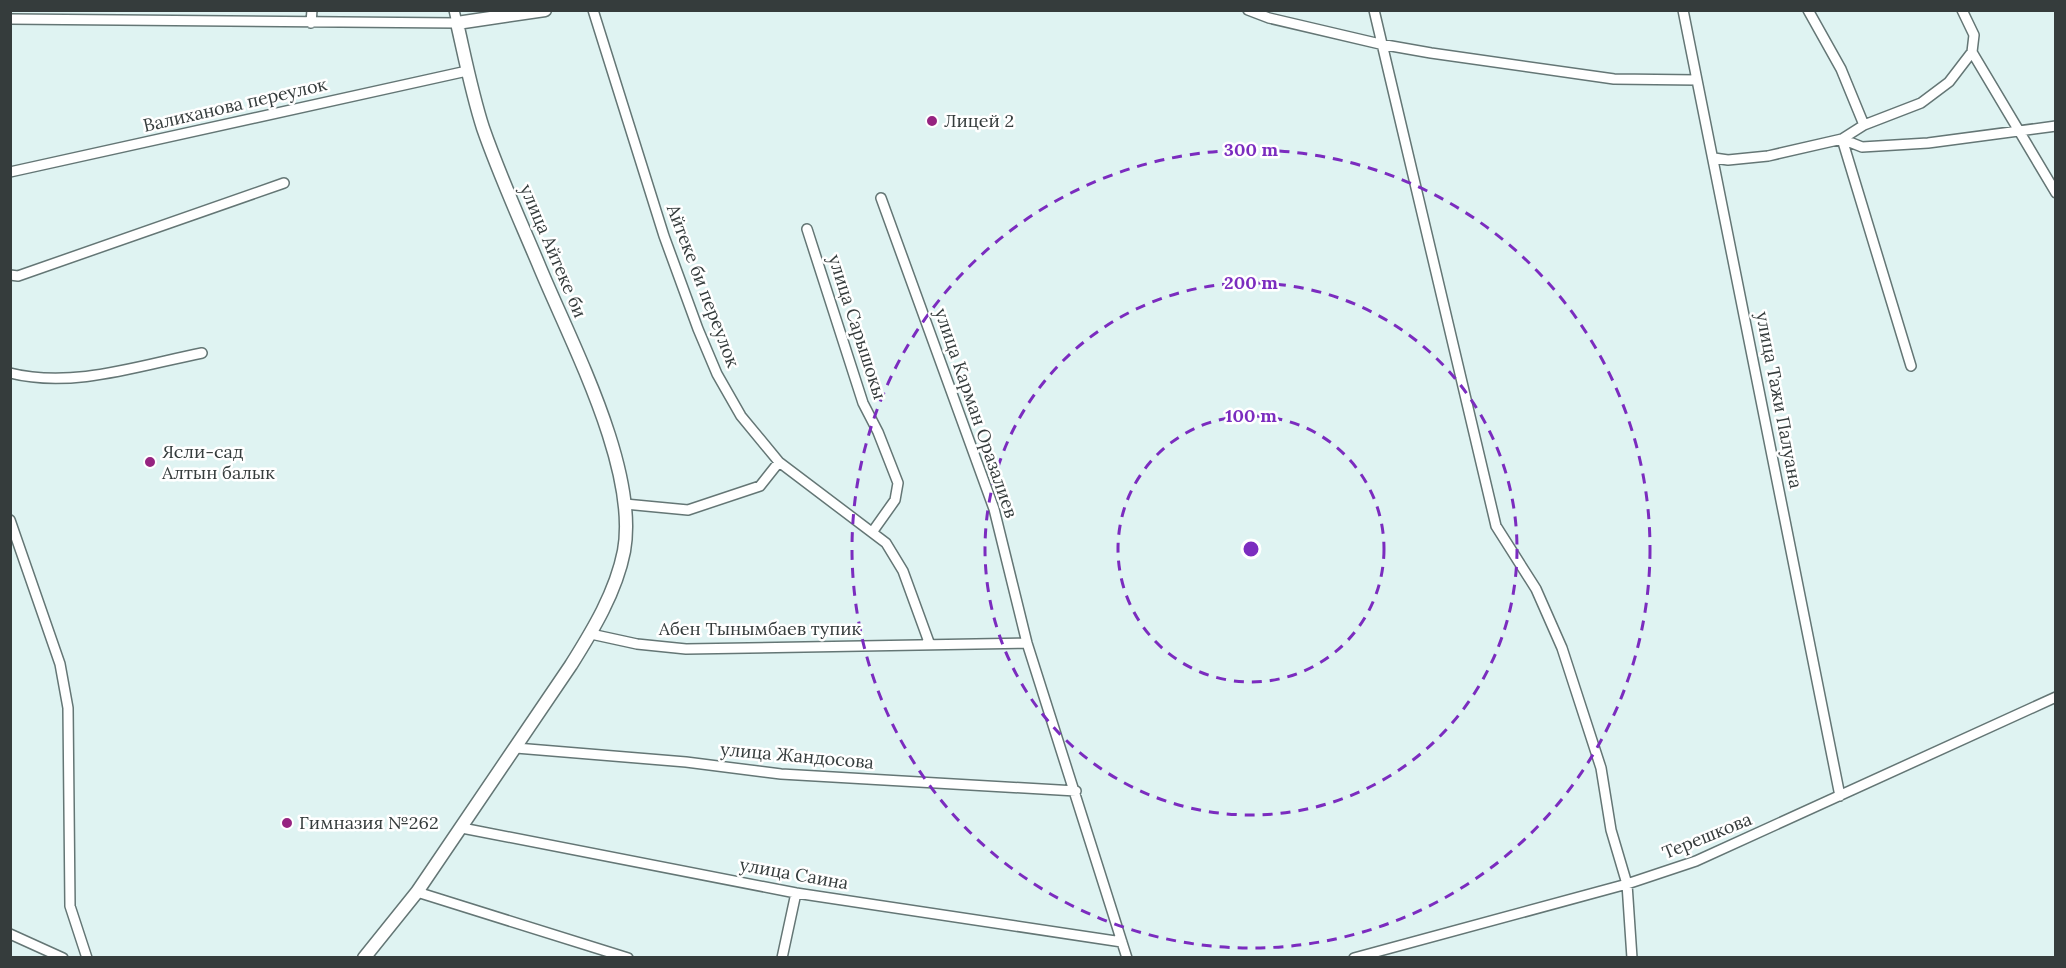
<svg xmlns="http://www.w3.org/2000/svg" width="2066" height="968" viewBox="0 0 2066 968" font-family="Lora,serif">
<style>
.lines{fill:none;stroke-linecap:round;stroke-linejoin:round}
.minor-casing{stroke:#647675;stroke-width:12}
.tertiary-casing{stroke:#647675;stroke-width:15}
.minor{stroke:#fff;stroke-width:9}
.tertiary{stroke:#fff;stroke-width:12}
.ring{fill:none;stroke:#7b2cbf;stroke-width:3;stroke-dasharray:10 8}
.poi-dot{fill:#962380;stroke:#fff;stroke-width:2}
.labels{text-anchor:middle;stroke-width:5;stroke-linejoin:round;paint-order:stroke}
.street-label{font-size:18px;fill:#353c3c;stroke:#fff}
.poi-label{font-size:18px;fill:#353c3c;stroke:#fff;text-anchor:start}
.centre{fill:#7b2cbf;stroke:#fff;stroke-width:3}
.ring-label{font-size:18px;text-anchor:middle;font-weight:bold;fill:#7b2cbf;stroke:#fff;stroke-width:5;stroke-linejoin:round;paint-order:stroke}
</style>
<rect width="100%" height="100%" fill="#dff3f2"/>
<g class="lines">
<!-- minor casing -->
<g class="minor-casing">
<path id="minor" d="M593,10L664,236L698,329L717,374L741,416L779,462L886,543L903,571L930,645
M1248,10L1269,18L1380,44L1431,53L1614,79L1697,80
M1374,10L1496,526L1536,589L1562,648L1601,768L1611,830L1627,884L1632,958
M1683,10L1840,796
M1808,10L1841,69L1864,125L1842,139L1911,366
M10,19L457,23L454,10
M311,23L312,10
M1972,52L2056,193
M1864,125L1921,103L1949,82L1972,52L1974,35L1962,10
M1714,158L1728,160L1768,156L1842,139L1862,147L1928,143L2056,126
M10,172L467,71
M881,198L994,509L1027,643L1127,958
M807,229L863,403L878,432L898,483L895,500L873,531
M10,275L18,276L284,183
M10,373C73,389 141,365 202,353
M625,504L688,510L760,486L779,462
M10,520L60,664L68,708L70,906L87,958
M591,634L637,644L686,649L1027,643
M516,748L686,762L781,774L1076,791
M462,828L796,893L1122,942
M417,892L628,958
M10,934L63,958
M782,958L796,893
M1354,958L1627,884L1696,861L2056,697"/>
</g>
<!-- tertiary casing -->
<g class="tertiary-casing">
<path id="tertiary" d="M364,958L417,892L571,665C593,630 616,592 624,551C639,468 569,339 538,263C519,218 499,174 483,128C472,94 465,58 457,23L545,10"/>
</g>
<!-- minor -->
<use href="#minor" class="minor"/>
<!-- tertiary -->
<use href="#tertiary" class="tertiary"/>
</g>
<!-- distance rings -->
<g class="ring">
<circle cx="1251" cy="549" r="133"/>
<circle cx="1251" cy="549" r="266"/>
<circle cx="1251" cy="549" r="399"/>
</g>
<!-- markers -->
<g class="poi-dot">
<circle cx="932" cy="121" r="6"/>
<circle cx="150" cy="462" r="6"/>
<circle cx="287" cy="823" r="6"/>
</g>
<g class="labels">
<!-- street labels -->
<g class="street-label">
<text transform="translate(235 105) rotate(-13)" y="6">Валиханова переулок</text>
<text transform="translate(553 251) rotate(67)" y="6">улица Айтеке би</text>
<text transform="translate(703 286) rotate(69)" y="6">Айтеке би переулок</text>
<text transform="translate(857 327) rotate(72)" y="6">улица Сарышокы</text>
<text transform="translate(1779 400) rotate(79)" y="6">улица Тажи Палуана</text>
<text transform="translate(976 413) rotate(71)" y="6">улица Карман Оразалиев</text>
<text x="760" y="635">Абен Тынымбаев тупик</text>
<text transform="translate(797 756) rotate(5)" y="6">улица Жандосова</text>
<text transform="translate(1707 836) rotate(-22)" y="6">Терешкова</text>
<text transform="translate(794 874) rotate(10)" y="6">улица Саина</text>
</g>
<!-- poi labels -->
<g class="poi-label">
<text x="944" y="127">Лицей 2</text>
<text x="162" y="458">Ясли-сад<tspan x="162" dy="21">Алтын балык</tspan></text>
<text x="299" y="829">Гимназия №262</text>
</g>
</g>
<circle cx="1251" cy="549" r="9" class="centre"/>
<g class="ring-label">
<text x="1251" y="156">300 m</text>
<text x="1251" y="289">200 m</text>
<text x="1251" y="422">100 m</text>
</g>
<!-- border -->
<rect width="2066" height="968" fill="none" stroke="#353c3c" stroke-width="24"/>
</svg>
